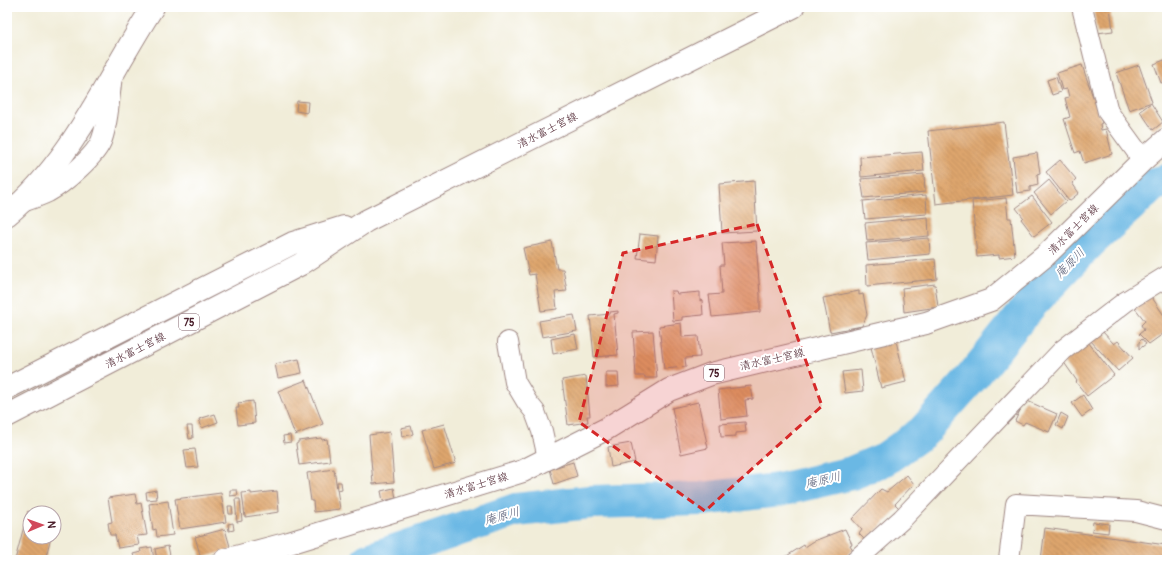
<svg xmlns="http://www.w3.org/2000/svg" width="1174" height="567" viewBox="0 0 1174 567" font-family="Pangolin,'Klee One',sans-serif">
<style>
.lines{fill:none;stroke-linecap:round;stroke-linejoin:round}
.river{stroke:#6ab8e4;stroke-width:34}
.building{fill:url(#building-back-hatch)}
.street-casing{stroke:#9e8682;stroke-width:22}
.secondary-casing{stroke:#9e8682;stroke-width:24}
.primary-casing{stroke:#9e8682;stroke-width:24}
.street{stroke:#fff;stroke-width:20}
.secondary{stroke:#fff;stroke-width:22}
.primary{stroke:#fff;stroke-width:22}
.marked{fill:#d62828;fill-opacity:0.2;stroke:#d62828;stroke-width:3;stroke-dasharray:8 5;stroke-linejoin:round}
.labels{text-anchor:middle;stroke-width:4;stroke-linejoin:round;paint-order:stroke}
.shield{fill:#fff;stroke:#80626b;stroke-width:1}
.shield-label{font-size:10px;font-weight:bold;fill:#4a1f2b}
.street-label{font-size:11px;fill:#4a1f2b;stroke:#fff}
.water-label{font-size:12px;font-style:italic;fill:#575c75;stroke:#fff}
</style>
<defs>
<pattern id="building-back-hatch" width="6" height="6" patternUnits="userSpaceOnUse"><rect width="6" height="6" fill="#dea66d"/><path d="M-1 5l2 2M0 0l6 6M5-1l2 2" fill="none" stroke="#b6875a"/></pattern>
</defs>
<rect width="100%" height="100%" fill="#fff"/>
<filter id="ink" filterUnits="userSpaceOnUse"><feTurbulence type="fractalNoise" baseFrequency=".025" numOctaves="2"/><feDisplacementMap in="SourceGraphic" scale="8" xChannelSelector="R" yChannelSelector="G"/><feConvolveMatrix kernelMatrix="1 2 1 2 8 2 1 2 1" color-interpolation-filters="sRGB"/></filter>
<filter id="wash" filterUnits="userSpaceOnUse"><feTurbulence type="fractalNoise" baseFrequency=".012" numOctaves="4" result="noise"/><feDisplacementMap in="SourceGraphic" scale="16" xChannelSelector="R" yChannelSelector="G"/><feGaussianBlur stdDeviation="0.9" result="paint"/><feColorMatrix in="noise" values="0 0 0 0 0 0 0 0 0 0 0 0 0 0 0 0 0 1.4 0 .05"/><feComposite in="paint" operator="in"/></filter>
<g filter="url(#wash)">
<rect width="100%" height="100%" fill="#f1edd9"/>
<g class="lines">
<!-- river -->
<path class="river" d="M368,560L516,510L590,502L701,499L779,490L852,473L885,459L923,432L973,376L1030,305L1090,242L1154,184L1167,181"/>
</g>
<g id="blocks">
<!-- building -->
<path class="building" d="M1098,7H1110L1113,31L1097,33L1093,8Z
M1167,59V92L1164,82L1161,83L1154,64Z
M1082,65L1102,123L1100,124L1101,130L1106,129L1112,154L1084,163L1080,151L1075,153L1064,119L1070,117L1065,98L1069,97L1067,89L1062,90L1057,73Z
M1139,65L1152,102L1129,110L1116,73Z
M1056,77L1061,92L1052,95L1047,80Z
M297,101L308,102L307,113L296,111Z
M1151,103L1163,122L1153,130L1140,111Z
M1004,122L1013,195L936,204L928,131Z
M922,152L924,171L861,177L860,157Z
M1037,153L1040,173L1037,174L1038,185L1030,187V191L1017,193L1013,157Z
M1060,160L1076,179L1072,183L1079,193L1069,201L1046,172Z
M924,174L925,192L864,198L861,179Z
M1049,180L1066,201L1051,214L1034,193Z
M754,181L757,231L722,233L719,184Z
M926,195L927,214L865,219L863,201Z
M1032,196L1052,222L1034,236L1021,219L1023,217L1016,208Z
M1006,198L1008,218H1011L1015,256L999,258V255L977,257L972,201Z
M928,217L929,236L867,241L865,223Z
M640,234L658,236L656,260L637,258Z
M929,238L930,254L868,260L866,243Z
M756,241L760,295V312L712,317L709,295L722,294L720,265H724L722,243Z
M552,242L557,269H563L567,291L555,292L557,309L541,311L535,274L529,275L523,248Z
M935,259L937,279L867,286L866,265Z
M935,284L938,307L904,312L902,288Z
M671,291H676L677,294L700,292V301L702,300L703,315L682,317V320L673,321Z
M859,291V295L863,294L867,315L862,326L830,332L823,298Z
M1151,296L1167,320V331L1149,344L1139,334L1144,330L1141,325L1145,321L1135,308Z
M618,311V313L614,314L618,355L594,357L590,316L610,314V312Z
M574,315L577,331L542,337L539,321Z
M681,323L682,337L698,336L700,357L685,358L686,367L664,369L659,326Z
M653,331L657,378H645V376H636L633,332Z
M1102,331L1114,344L1118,341L1133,358L1118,371L1090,340Z
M575,334L578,349L553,354L551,339Z
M1142,339L1146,344L1139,349V342Z
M896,341L906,382L881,388L871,347Z
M1088,342L1114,375L1087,396L1076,382L1077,381L1063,361Z
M299,359L302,373L278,378L275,364Z
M861,370L863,391L845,393L842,372Z
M606,372H618L619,386L606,387Z
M586,376L590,416H587L588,422L568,425L562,380Z
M306,380L323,424L295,435L278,391Z
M751,386L753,399L745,400L747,416L721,419L718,390Z
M1083,395L1092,410L1082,417L1072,403Z
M1025,400L1057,414L1049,432L1025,422L1023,425L1015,421Z
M253,401L255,423L238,425L236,408H239L238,403Z
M698,402L708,448L681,454L672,408Z
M1061,413L1068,417L1063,429L1056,425Z
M215,414L218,422L202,428L199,419Z
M745,422L746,432L736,433V436L721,437L720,424Z
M444,424L456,463L434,469L422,430Z
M187,426H192L193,438L189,439Z
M411,426L413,434L402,437L401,428Z
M390,432L394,482L373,484L369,435Z
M290,435L291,442L284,443L283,436Z
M321,438L322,440L327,439L330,461L299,465L296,444L298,443V441Z
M631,443L635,462L611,467L608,447Z
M195,449L198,467L187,468L184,450Z
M573,462L577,476L554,484L550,469Z
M334,469L340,509L314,512L313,501H311L307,473Z
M907,475L914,484L895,504L899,508L866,541L859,534L862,530L852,519L881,489L887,492Z
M337,482H341L342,489L338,490Z
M394,488L396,498L383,501L381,491Z
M156,490L157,499L147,500L146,492Z
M230,490H237L238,495L230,496Z
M277,491L279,512L245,517L242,493L251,492V494Z
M221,493L226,522L180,529L175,499Z
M135,494L137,504L141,503L147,535L137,536L139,545L118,548L115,535H110L108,523L112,522L108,498Z
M235,499H240L242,521L237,522Z
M168,501L173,535L157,537L156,529L153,530L149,504Z
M228,506H232L233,514H229Z
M28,511L30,512V537H51L45,560H15Z
M1093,522L1109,524L1108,533L1092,531Z
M233,523L234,530L229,531L228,524Z
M1045,528L1166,545L1164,560H1041Z
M225,529L231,550L201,558L195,537Z
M845,529L852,544L850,545L853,550L847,555L846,560H782V559L804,545L805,547L814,541Z
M168,546L171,560H157L155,549Z
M152,547L154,560H135L133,554L141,552L140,549Z"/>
</g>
</g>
<g filter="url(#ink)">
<use href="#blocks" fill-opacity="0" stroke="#9e8682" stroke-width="1"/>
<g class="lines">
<!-- street casing -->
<g class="street-casing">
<path id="street" d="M1082,7L1108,112L1143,160
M22,202C31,199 40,196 48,192C63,184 97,155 102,139C109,119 109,96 112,76
M508,342L515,382L527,402L535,412L542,431L548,458
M856,560L902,519L1063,350L1125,302L1167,276
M1009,560L1016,504L1136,511L1167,519"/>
</g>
<!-- secondary casing -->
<g class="secondary-casing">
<path id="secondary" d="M7,215C74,160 107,77 153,7"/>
</g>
<!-- primary casing -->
<g class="primary-casing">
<path id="primary" d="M7,388L293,243L344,227
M7,416L301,264L366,221L793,7
M225,560L289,543L523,471L606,429L669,390L711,374L926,323L991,300L1045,256L1143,160L1167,139"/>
</g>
<!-- street -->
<use href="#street" class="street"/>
<!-- secondary -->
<use href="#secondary" class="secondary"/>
<!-- primary -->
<use href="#primary" class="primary"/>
</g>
</g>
<!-- marked area -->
<path class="marked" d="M757,224L822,406L705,511L579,422L623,253Z"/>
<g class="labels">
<!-- shield labels -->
<g class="shield">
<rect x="179" y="314" width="20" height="16" rx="3"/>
<rect x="704" y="365" width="20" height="16" rx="3"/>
</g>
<g class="shield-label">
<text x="189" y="326">75</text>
<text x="714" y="377">75</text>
</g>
<!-- street labels -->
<g class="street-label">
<text transform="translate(547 130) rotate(-27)" y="4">清水富士宮線</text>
<text transform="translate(1073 229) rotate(-45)" y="4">清水富士宮線</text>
<text transform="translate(135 350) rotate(-27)" y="4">清水富士宮線</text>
<text transform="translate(772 359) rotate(-13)" y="4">清水富士宮線</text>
<text transform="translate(476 485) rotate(-17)" y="4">清水富士宮線</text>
</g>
<!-- water labels -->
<g class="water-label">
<text transform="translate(1070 263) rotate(-46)" y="4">庵原川</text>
<text transform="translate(823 480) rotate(-13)" y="4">庵原川</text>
<text transform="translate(502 516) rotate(-16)" y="4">庵原川</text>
</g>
</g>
<!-- margin -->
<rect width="1174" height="567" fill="none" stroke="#fff" stroke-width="24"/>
<!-- north arrow -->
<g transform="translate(42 525) rotate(88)"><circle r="19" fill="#ffffff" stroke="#b7a5aa"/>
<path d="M0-3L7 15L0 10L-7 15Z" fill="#d1495b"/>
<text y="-6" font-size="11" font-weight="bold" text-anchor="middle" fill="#4a1f2b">N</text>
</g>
</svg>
